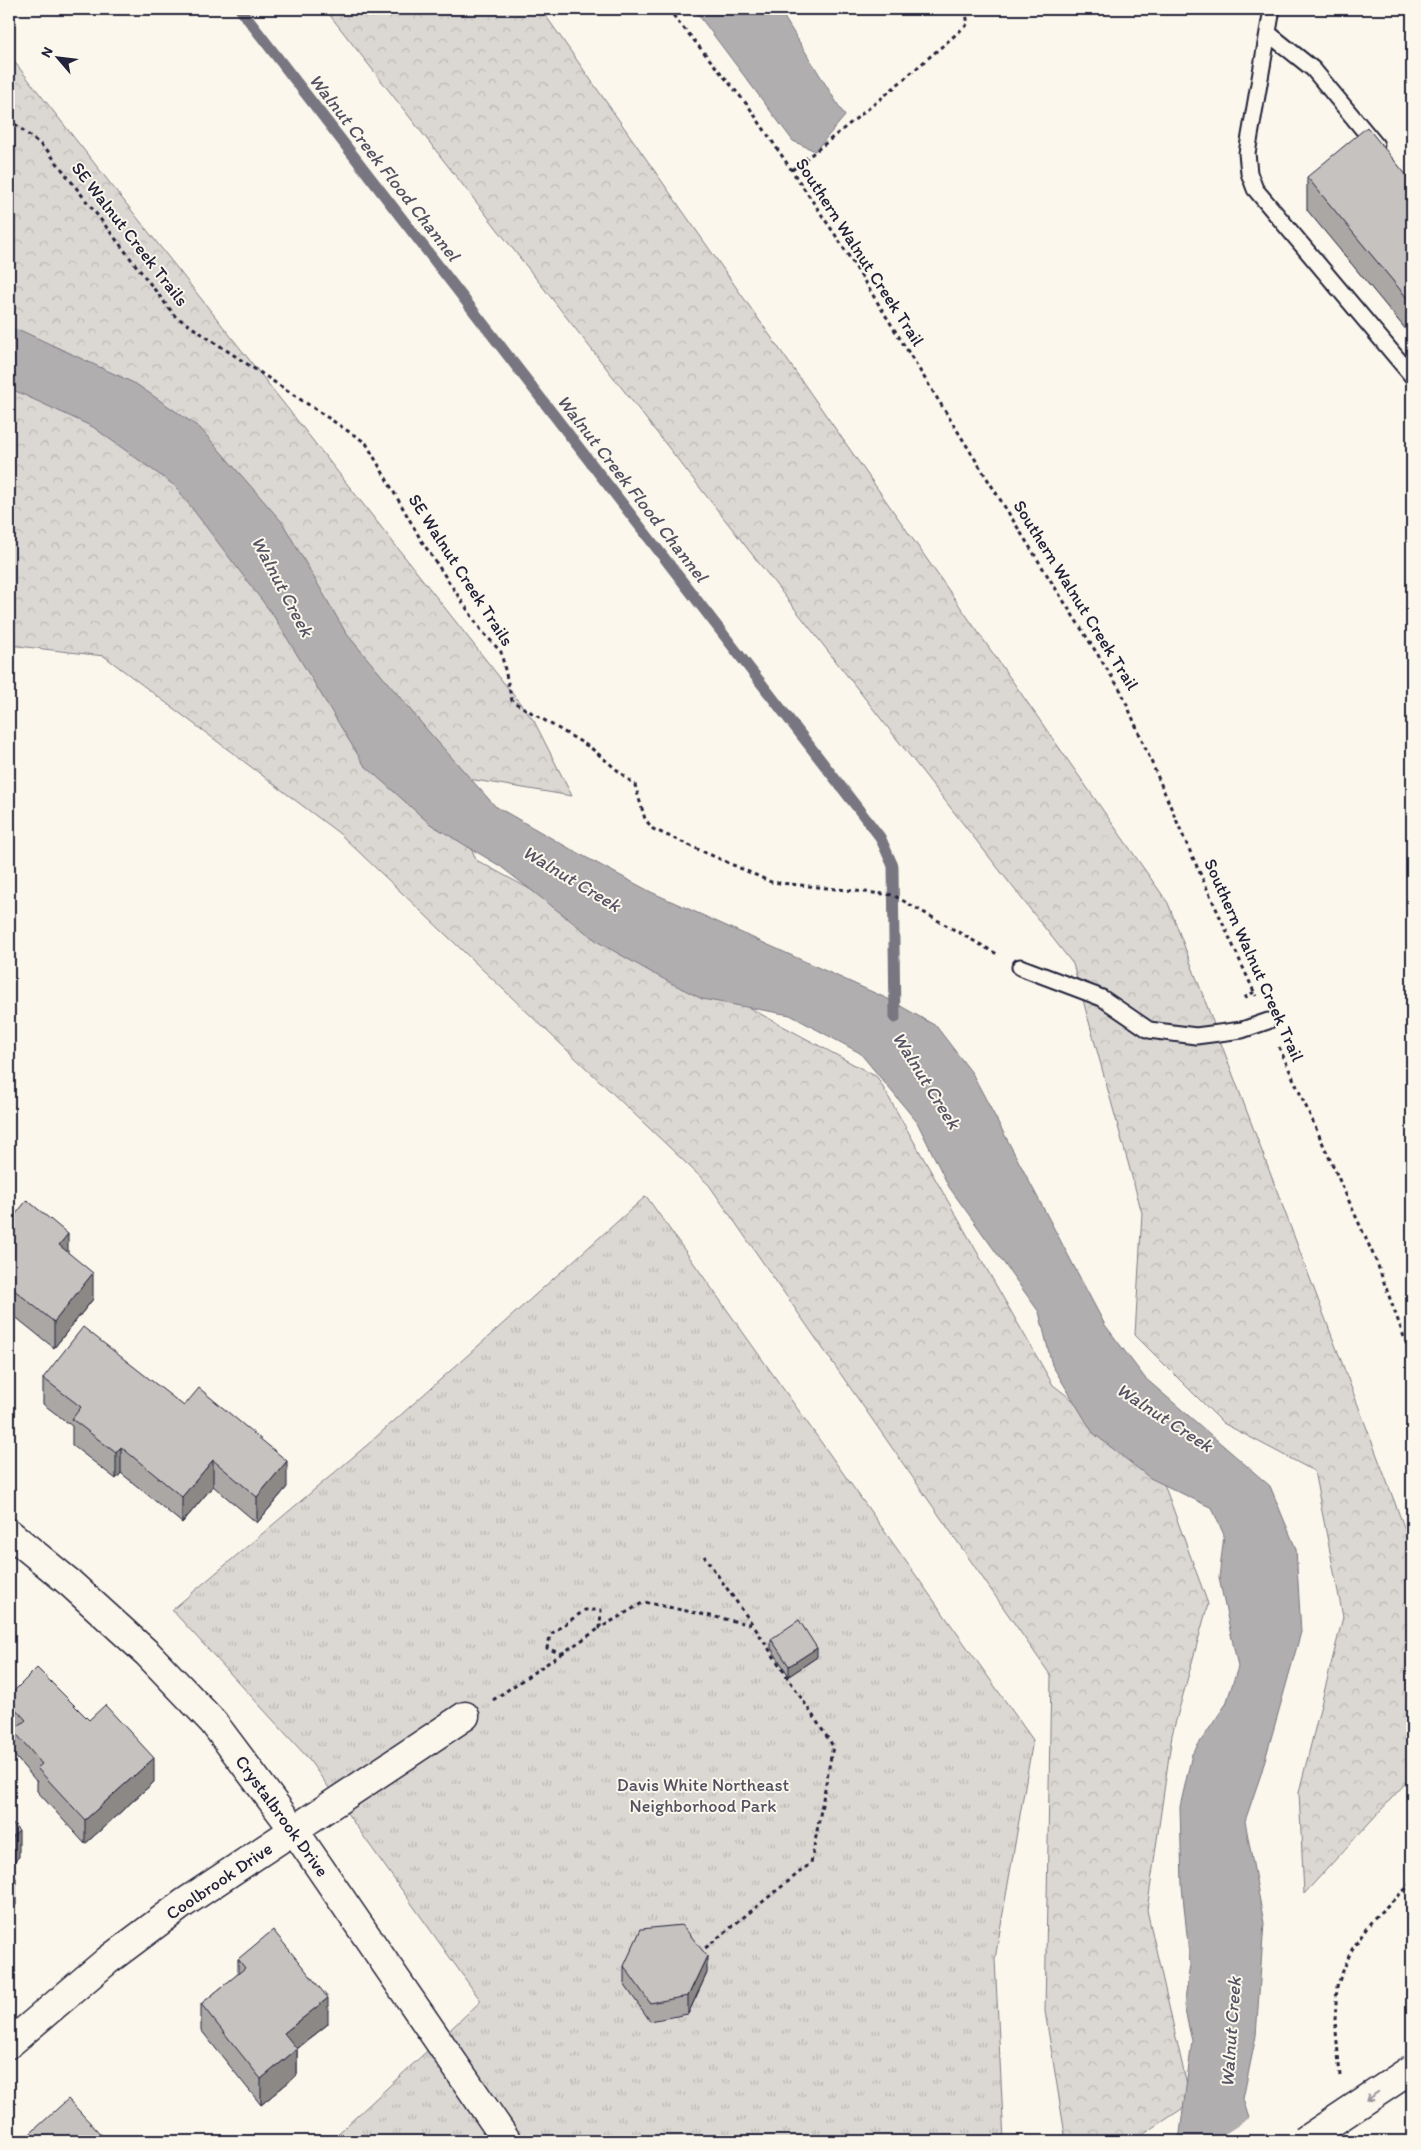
<svg xmlns="http://www.w3.org/2000/svg" width="1421" height="2150" viewBox="0 0 1421 2150" font-family="Itim,sans-serif">
<style>
.forest{fill:url(#forest-crowns);stroke:#7e7d87}
.park{fill:url(#park-tufts);stroke:#7e7d87}
.water{fill:#b1aeb0;stroke:#787681}
.pier{fill:#fbf7ec}
.lines{fill:none;stroke-linecap:round;stroke-linejoin:round}
.stream{stroke:#787681;stroke-width:11}
.lane-casing{stroke:#22223b;stroke-width:19}
.street-casing{stroke:#22223b;stroke-width:31}
.path{stroke:#22223b;stroke-width:3;stroke-dasharray:4 4;stroke-linecap:butt}
.lane{stroke:#fbf7ec;stroke-width:15}
.street{stroke:#fbf7ec;stroke-width:28}
.secondary-bridge-casing{stroke:#22223b;stroke-width:31;stroke-linecap:butt}
.secondary-bridge{stroke:#fbf7ec;stroke-width:28}
.wall{fill:#aaa7a5;stroke:#22223b}
.shaded-wall{fill:#8b8886;stroke:#22223b}
.building{fill:#c6c2c0;stroke:#22223b}
.oneway{stroke:#99979c}
.labels{text-anchor:middle;stroke-width:4;stroke-linejoin:round;paint-order:stroke}
.street-label{font-size:18px;fill:#22223b;stroke:#fbf7ec}
.park-label{font-size:18px;fill:#505061;stroke:#fbf7ec}
.water-label{font-size:19px;font-style:italic;fill:#545364;stroke:#fbf7ec}
</style>
<defs>
<pattern id="forest-crowns" width="20" height="18" patternUnits="userSpaceOnUse" patternTransform="scale(1.25)"><rect width="20" height="18" fill="#dbd8d3"/><path d="M2 6a3 3 0 1 1 6 0M12 15a3 3 0 1 1 6 0" fill="none" stroke="#bcb9b6"/></pattern>
<pattern id="park-tufts" width="24" height="20" patternUnits="userSpaceOnUse" patternTransform="scale(1.25)"><rect width="24" height="20" fill="#dbd8d3"/><path d="M3 7l-1-3M5 7V3M7 7l1-3M15 17l-1-3M17 17v-4M19 17l1-3" fill="none" stroke="#bcb9b6"/></pattern>
</defs>
<rect width="100%" height="100%" fill="#fbf7ec"/>
<filter id="ink" filterUnits="userSpaceOnUse"><feTurbulence type="fractalNoise" baseFrequency=".02" numOctaves="2"/><feDisplacementMap in="SourceGraphic" scale="10" xChannelSelector="R" yChannelSelector="G"/><feConvolveMatrix kernelMatrix="1 2 1 2 8 2 1 2 1" color-interpolation-filters="sRGB"/></filter>
<g filter="url(#ink)">
<!-- forest -->
<path class="forest" d="M325,9H541L1168,903L1412,1548V1776L1304,1894L1299,1792L1343,1617L1314,1471L1223,1423L1135,1335L1142,1213L1073,964Z
M9,55L534,721L572,796L444,775L476,860L877,1077L1053,1385L1157,1465L1208,1604L1172,1735L1147,1910L1191,2103L1133,2141H1066L1045,2011L1051,1676L709,1185L340,834L104,656L9,645Z"/>
<!-- park -->
<path class="park" d="M646,1196L1033,1740L995,1959L1004,2141H330L481,2001L307,1757L172,1610L366,1446Z"/>
<!-- water -->
<path class="water" d="M694,9H779L845,116L815,151L793,141Z
M9,329L22,331L136,384L200,428L282,522L346,633L428,731L495,806L574,851L651,892L888,999L936,1026L972,1073L1105,1325L1145,1378L1270,1486L1296,1549L1301,1632L1261,1774L1245,1821L1264,1923L1256,2036L1243,2099L1256,2141H1179L1192,2041L1184,2006L1190,1965L1182,1886L1180,1807L1192,1754L1226,1704L1238,1667L1219,1578L1224,1535L1212,1508L1150,1478L1093,1433L1052,1365L1039,1312L949,1187L917,1122L860,1053L790,1015L702,999L656,975L598,942L500,866L430,824L364,765L273,615L175,486L93,427L9,388Z"/>
<!-- pier -->
<path class="pier" d="M1251,2117L1259,2141H1214Z"/>
<g class="lines">
<!-- stream -->
<path class="stream" d="M240,9L880,837L893,866L895,1018"/>
<!-- lane casing -->
<g class="lane-casing">
<path id="lane" d="M1272,9L1247,153L1249,173L1255,189L1412,376
M1268,33L1313,69L1376,145
M1020,967L1102,998L1149,1030L1196,1036L1242,1030L1268,1021"/>
</g>
<!-- street casing -->
<g class="street-casing">
<path id="street" d="M9,1533L70,1583L148,1654L213,1722L294,1830L507,2141
M9,2044L108,1960L184,1903L465,1716"/>
</g>
<!-- path -->
<path class="path" d="M668,9L749,107L838,239L1049,578L1121,691L1184,838L1256,996
M9,119L47,150L175,316L366,443L421,540L481,630L501,652L512,701L591,748L635,785L645,819L653,829L771,882L893,895L997,954
M792,170L883,97L968,24L965,9
M1244,998L1254,992
M1279,1047L1377,1263L1412,1359
M561,1654L600,1628
M493,1700L561,1654L547,1648L551,1634L585,1610H601L600,1628L644,1602L753,1625L704,1556
M699,1953L811,1863L833,1746L753,1625
M1340,2076L1335,2020L1337,1986L1351,1951L1373,1919L1412,1883"/>
<!-- lane -->
<use href="#lane" class="lane"/>
<!-- street -->
<use href="#street" class="street"/>
<!-- secondary-bridge casing -->
<g class="secondary-bridge-casing">
<path id="secondary-bridge" d="M1304,2141L1412,2069"/>
</g>
<!-- secondary-bridge -->
<use href="#secondary-bridge" class="secondary-bridge"/>
</g>
<!-- wall -->
<path class="wall" d="M1307,177L1412,182V337L1307,210Z
M9,1223L68,1253L93,1299L54,1348L13,1315L9,1321Z
M43,1378L287,1487L257,1523L213,1486L182,1523L121,1473L116,1479L72,1445V1426L43,1404Z
M771,1639L817,1657L789,1676L771,1648Z
M9,1696L89,1720L154,1782L85,1844L37,1791V1782L13,1754V1730L9,1726Z
M238,1959L328,2024L297,2049V2075L261,2105L201,2030V2004L238,1974Z
M624,1966L707,1973L688,2014L650,2021L624,1984Z"/>
<!-- shaded-wall -->
<path class="shaded-wall" d="M68,1234V1260L59,1245Z
M93,1273V1299L54,1348V1322Z
M13,1289V1315L9,1321V1294Z
M121,1447V1473L116,1479V1453Z
M213,1460V1486L182,1523V1497Z
M287,1461V1487L257,1523V1497Z
M817,1648V1657L789,1676V1666Z
M154,1758V1782L85,1844V1820Z
M19,1831V1857L9,1866V1840Z
M16,1878V1905L9,1912V1885Z
M707,1956V1973L688,2014V1996Z
M328,1998V2024L284,2059V2033Z
M297,2049V2075L261,2105V2079Z"/>
<!-- building -->
<path class="building" d="M1367,127L1412,182V304L1307,177Z
M27,1200L68,1234L59,1245L93,1273L54,1322L13,1289L9,1294V1223Z
M83,1327L184,1406L199,1388L287,1461L257,1497L213,1460L182,1497L121,1447L116,1453L72,1419L81,1407L43,1378Z
M799,1620L817,1648L789,1666L771,1639Z
M37,1668L89,1720L105,1705L154,1758L85,1820L37,1768L42,1764L13,1730L26,1720L9,1702V1696Z
M9,1820L19,1831L9,1840Z
M9,1870L16,1878L9,1885Z
M682,1925L707,1956L688,1996L650,2003L624,1966L641,1929Z
M273,1930L328,1998L284,2033L297,2049L261,2079L201,2004L245,1968L238,1959Z
M68,2099L107,2141H22Z"/>
<!-- one-way arrows -->
<defs><path id="oneway-shaft" d="M-6 0H5M1.5-3L5.5 0L1.5 3" fill="none" stroke-width="1.6" stroke-linecap="round" stroke-linejoin="round" transform="scale(1.25)"/></defs>
<use class="oneway" href="#oneway-shaft" transform="translate(1372 2096) rotate(146)"/>
</g>
<g class="labels">
<!-- street labels -->
<g class="street-label">
<text transform="translate(130 234) rotate(52)" y="6">SE Walnut Creek Trails</text>
<text transform="translate(860 252) rotate(57)" y="6">Southern Walnut Creek Trail</text>
<text transform="translate(461 570) rotate(57)" y="6">SE Walnut Creek Trails</text>
<text transform="translate(1076 595) rotate(58)" y="6">Southern Walnut Creek Trail</text>
<text transform="translate(1254 960) rotate(66)" y="6">Southern Walnut Creek Trail</text>
<text transform="translate(282 1816) rotate(54)" y="6">Crystalbrook Drive</text>
<text transform="translate(219 1881) rotate(-34)" y="6">Coolbrook Drive</text>
</g>
<!-- park labels -->
<g class="park-label">
<text x="703" y="1791">Davis White Northeast<tspan x="703" dy="21">Neighborhood Park</tspan></text>
</g>
<!-- water labels -->
<g class="water-label">
<text transform="translate(385 167) rotate(52)" y="7">Walnut Creek Flood Channel</text>
<text transform="translate(633 488) rotate(52)" y="7">Walnut Creek Flood Channel</text>
<text transform="translate(283 586) rotate(62)" y="7">Walnut Creek</text>
<text transform="translate(572 878) rotate(31)" y="7">Walnut Creek</text>
<text transform="translate(927 1080) rotate(58)" y="7">Walnut Creek</text>
<text transform="translate(1165 1417) rotate(33)" y="7">Walnut Creek</text>
<text transform="translate(1230 2032) rotate(-86)" y="7">Walnut Creek</text>
</g>
</g>
<!-- margin -->
<rect width="1421" height="2150" fill="none" stroke="#fbf7ec" stroke-width="30"/>
<rect x="15" y="15" width="1391" height="2120" fill="none" stroke="#22223b" stroke-width="2" filter="url(#ink)"/>
<!-- north arrow -->
<g transform="translate(58 58) rotate(298)" stroke="#fbf7ec" stroke-width="4" paint-order="stroke">
<path d="M0-4L9 19L0 12L-9 19Z" fill="#22223b"/>
<text y="-8" font-size="14" font-weight="bold" text-anchor="middle" fill="#22223b">N</text>
</g>
</svg>
